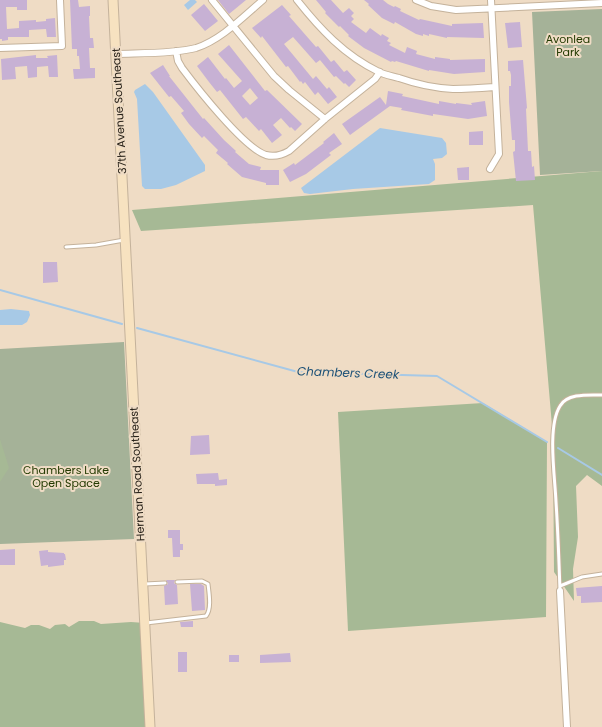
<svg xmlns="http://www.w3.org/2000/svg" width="602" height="727" viewBox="0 0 602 727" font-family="Poppins,sans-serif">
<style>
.green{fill:#a5b298}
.forest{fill:#a6b995}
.water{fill:#a7c9e6}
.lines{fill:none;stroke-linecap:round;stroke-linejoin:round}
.stream{stroke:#a7c9e6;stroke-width:2}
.building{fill:#c7b1d4;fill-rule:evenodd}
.lane-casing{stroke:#c4b29b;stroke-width:5}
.street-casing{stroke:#c4b29b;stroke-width:8}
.secondary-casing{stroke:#c4b29b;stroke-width:11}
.lane{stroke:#fff;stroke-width:3}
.street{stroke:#fff;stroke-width:6}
.secondary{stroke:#f7e2c0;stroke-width:9}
.labels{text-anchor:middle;stroke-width:4;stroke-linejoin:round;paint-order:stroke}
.park-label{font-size:11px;fill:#243b02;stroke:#efdcc5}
.street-label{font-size:11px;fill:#282219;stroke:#efdcc5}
.water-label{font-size:12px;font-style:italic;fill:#1c5177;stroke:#efdcc5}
</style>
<rect width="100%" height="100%" fill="#efdcc5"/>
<!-- green -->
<path class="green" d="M602,9V171L540,175L532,12Z
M124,342L134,539L0,544V349Z"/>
<!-- forest -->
<path class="forest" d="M602,171V486L587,475L576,486L578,537L573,569L574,601L554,572L553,437L533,205L141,231L132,210Z
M483,403L547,442L546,617L348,631L338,412Z
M0,439L9,468L0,482Z
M79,621H94L101,624L131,622L145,623L150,727H0V622L25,628L31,625H39L50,629L55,625L65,624L69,627Z"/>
<!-- water -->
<path class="water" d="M190,0H195L197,2L188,10L184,5Z
M145,84L153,92L205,165V171L176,185L161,189H145L142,186L137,99L134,92L135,90Z
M380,128L442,138L446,143L447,154L442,158L433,159L435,164V180L429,184L353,189L310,194L304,193L301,188Z
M11,309L29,311L30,315L27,322L22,325H0V310Z"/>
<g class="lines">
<!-- stream -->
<path class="stream" d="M0,290L122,324
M137,328L298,372L437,376L547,442
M558,448L602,475"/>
</g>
<!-- building -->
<path class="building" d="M0,0H27V10H17V7H6L7,29L19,28V21L36,20V22L46,21V19L55,18L56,37H47L46,29L29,30V37H8V40L2,41V39H0Z
M70,0H78L79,7L90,6V16H89L90,38H93L94,48H89L90,68H95V78L74,79L73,69H80L79,56H77V49H72Z
M218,0H246L229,14Z
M316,0H331L343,13L349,8L354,13L351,16L354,19L351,22L366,33L370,28L381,36L382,34L389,38L387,41L391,43L389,45L405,53L407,47L417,51L416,54L435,59V57L450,59V60L485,59V72L454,74L429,70V71L396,61L395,62L392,61L391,62L364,48L348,36L349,35L340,26L339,27L325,13L326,12Z
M364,0H383L388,4L394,7L395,6L401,9L400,11L419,20L420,19L452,26V24L483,23L484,38L447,37V38L429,34V36L423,34V36L416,34L395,22L394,24L382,18L368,5L369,4Z
M204,4L218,21L205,31L191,15Z
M282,5L291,15L289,16L316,47L318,46L331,62L334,60L344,72L347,70L356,80L349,87L345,83L344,84L336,76L334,77L320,60L316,63L293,37L284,44L313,79L316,76L327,89L329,87L337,97L328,104L318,92L315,95L305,82L303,84L301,81L300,82L288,66L286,67L262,36L261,38L252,28Z
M520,22L522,47L508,48L505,23Z
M229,45L265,91L267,90L302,124L295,131L291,127L290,128L281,118L273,125L282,135L272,143L261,129L259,131L246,117L243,119L220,90L217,92L209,82L197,66L208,57L225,79L226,78L234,88L242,81L218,54ZM250,88L258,98L250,105L242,96Z
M36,55V58H48L47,56L57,55L58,77H49L48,66L37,67V77L28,78L27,66L15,67L16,79L2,80L1,59Z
M523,60L527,108L526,109L528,151H531L532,167L534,166L535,180L516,181L513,152L515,151V140H512L509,102V86H511V75L510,71H508V61Z
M163,65L170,76H169L203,119L204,118L224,140L236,151L235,152L249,164L261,167L260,170H279V185H266V183L242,177L227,164L228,163L216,153L218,150L204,136L202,138L189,124L181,113L184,111L171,96L169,97L150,73Z
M388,91L403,94L402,96L439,104V101L456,104V103L472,105L471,103L485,101L487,116L468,119L433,114V116L401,110L402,108L390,106L350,135L342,124L380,97L386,105Z
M483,131V145H469V132Z
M334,133L342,144L329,153L331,155L306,174L290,182L283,170L294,163L295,165L324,143L323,142Z
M469,167V180H458L457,168Z
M43,262H57L58,282L43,283Z
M209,435L210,454L190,455L191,436Z
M218,473L219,480L227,479V485L215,486V484H197L196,474Z
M168,530H180V544H183V550H180V557H173L172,538H168Z
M15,549V565H0V550Z
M48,550V552L64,553V554H65L66,560H64V565L48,567V565L41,566L39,551Z
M166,580H175L174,583L177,585L178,604L165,605L164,586L168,584Z
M190,584H201L204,586L205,610L192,611Z
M602,586V602L581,603V596H577L576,588Z
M193,621V627H181L180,622Z
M178,652H187V672H178Z
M290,653L291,662L260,663V655Z
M229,655H239V662H229Z"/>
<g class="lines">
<!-- lane casing -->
<g class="lane-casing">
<path id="lane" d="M66,247L96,245L124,240
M145,584L165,583
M560,586L582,577L602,574
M560,591C559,561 558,532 556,502C555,477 547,427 560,406C567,393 589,395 602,395
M146,623L206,616C212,609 209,593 208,584L202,581L177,582"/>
</g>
<!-- street casing -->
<g class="street-casing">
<path id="street" d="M212,0L274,76L289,90L325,119
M297,0C320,29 344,55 379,72C385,75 392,76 399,78C416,84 434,88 453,89C467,89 481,88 495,87
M416,0L431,6L456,10L602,3
M0,48L62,46L60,0
M176,51L178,61L182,68C197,88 244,148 266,155C274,157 282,155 289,151L325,119L375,79L380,72
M116,54C139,53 174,54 196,48C221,40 243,17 263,0
M490,169L499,154L491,0
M560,591L567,727"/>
</g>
<!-- secondary casing -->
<g class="secondary-casing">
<path id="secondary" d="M113,0L150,727"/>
</g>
<!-- lane -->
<use href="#lane" class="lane"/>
<!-- street -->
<use href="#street" class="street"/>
<!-- secondary -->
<use href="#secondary" class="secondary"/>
</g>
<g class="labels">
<!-- park labels -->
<g class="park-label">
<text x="568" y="43">Avonlea<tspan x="568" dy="13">Park</tspan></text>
<text x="66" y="474">Chambers Lake<tspan x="66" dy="13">Open Space</tspan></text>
</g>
<!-- street labels -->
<g class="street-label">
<text transform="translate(119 111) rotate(-93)" y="4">37th Avenue Southeast</text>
<text transform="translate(137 474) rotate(-93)" y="4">Herman Road Southeast</text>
</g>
<!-- water labels -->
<g class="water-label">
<text transform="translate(348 373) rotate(2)" y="4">Chambers Creek</text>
</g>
</g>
</svg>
